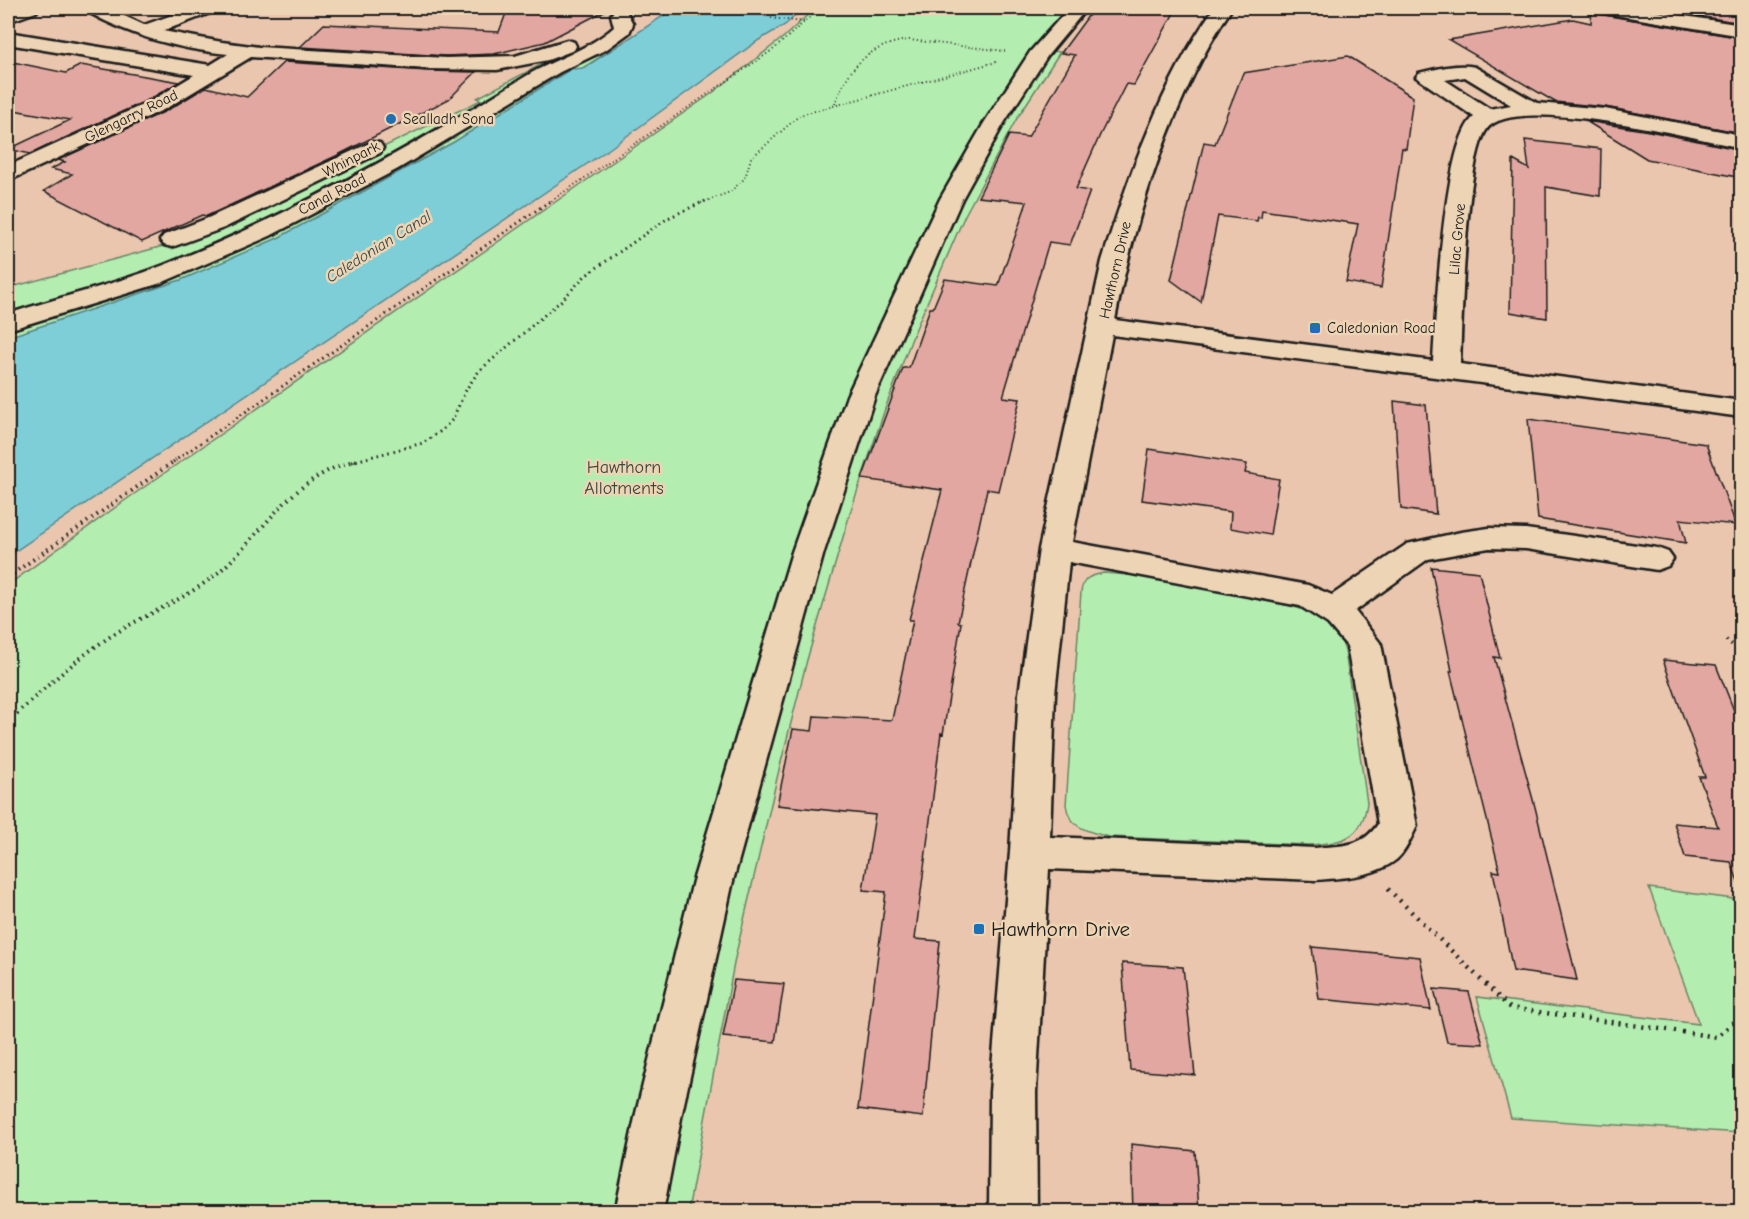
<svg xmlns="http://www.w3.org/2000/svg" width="1749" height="1219" viewBox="0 0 1749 1219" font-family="'Comic Neue',sans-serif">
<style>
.green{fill:#b4edb0;stroke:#688466;stroke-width:1.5}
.water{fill:#7eced8;stroke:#57878d;stroke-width:1.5}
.building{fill:#e2a7a1;stroke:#1c1c1c;stroke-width:1.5}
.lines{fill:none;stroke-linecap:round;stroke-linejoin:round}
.minor-casing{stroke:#1c1c1c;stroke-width:5}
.path-far3{stroke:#1c1c1c;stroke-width:2;stroke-dasharray:1 3;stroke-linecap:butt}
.path-far2{stroke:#1c1c1c;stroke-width:3;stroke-dasharray:1.5 4;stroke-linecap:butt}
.path-far1{stroke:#1c1c1c;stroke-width:4;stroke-dasharray:1.5 4.5;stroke-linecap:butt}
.path{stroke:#1c1c1c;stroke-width:4.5;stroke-dasharray:2 6;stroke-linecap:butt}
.minor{fill:#edd4b4;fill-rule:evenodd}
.poi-dot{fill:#1f6fb2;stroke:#edd4b4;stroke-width:2}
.labels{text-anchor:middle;stroke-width:5;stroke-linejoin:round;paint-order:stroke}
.far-street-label{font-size:15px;fill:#1c1c1c;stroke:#edd4b4}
.far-poi-label{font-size:15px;fill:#1c1c1c;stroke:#edd4b4;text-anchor:start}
.far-water-label{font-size:16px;font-style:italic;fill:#34484b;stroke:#edd4b4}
.park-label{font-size:18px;fill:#3a463a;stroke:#edd4b4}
.near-poi-label{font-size:21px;fill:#1c1c1c;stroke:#edd4b4;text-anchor:start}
</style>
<rect width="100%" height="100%" fill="#eac6ae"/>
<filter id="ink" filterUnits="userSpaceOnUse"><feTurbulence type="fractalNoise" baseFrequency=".0167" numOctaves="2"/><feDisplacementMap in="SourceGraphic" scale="12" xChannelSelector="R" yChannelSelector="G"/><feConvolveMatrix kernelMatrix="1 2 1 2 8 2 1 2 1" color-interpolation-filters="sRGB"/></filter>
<g filter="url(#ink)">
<!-- green -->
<path class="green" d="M815,8H1066L1036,49L1060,52L1016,120L965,215L914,333L885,409L851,510L807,660L778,774L735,958L688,1211H8V585L127,499L711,94L785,36Z
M605,54L581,69H571L454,142L278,238L181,280L8,337V327L183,270L571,63Z
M540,65L553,66C435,132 317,198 194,256C138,282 68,299 8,316V288L167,245L224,224L481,100L477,98Z
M1104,573L1141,576L1291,606C1316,613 1338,624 1345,651L1367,803C1362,840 1342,842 1309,845L1109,837C1088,831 1070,829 1066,805L1081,592C1083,577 1090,576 1104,573Z
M1649,888L1741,900V1133L1511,1118L1477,997L1699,1024Z"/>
<!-- water -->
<path class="water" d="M675,8H804L785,25L759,40L609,149L8,556V337L181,280L278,238L454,142L571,69L584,68Z"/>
<!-- building -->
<path class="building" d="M508,8H610L545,42L494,54L446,56L300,47L324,24L499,32Z
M1094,8H1148L1175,11L1134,85L1126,84L1100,135L1076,189L1090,191L1070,245L1049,242L1003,397L1020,399L998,491L987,489L958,622L961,623L943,734L941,733L915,939L940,941L923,1117L858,1109L886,892L863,890L875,815L777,805L793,729L812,731L814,716L892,720L913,620H909L942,490L862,479L903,368H909L930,308H933L945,279L998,286L1027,202L978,197L1009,135L1028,137L1075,55L1061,53Z
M1592,8L1598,14L1742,38V133L1605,107L1555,102L1449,40L1573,19L1591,23Z
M1645,8H1742V23Z
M1348,56L1413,97L1406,149L1402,148L1381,288L1346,282L1358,224L1262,210L1261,218L1258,217L1257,221L1218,216L1201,302L1171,280L1204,142L1215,144L1243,73Z
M8,61L66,73L81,65L179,82L150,99L30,154L9,149L70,120L8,109Z
M284,62L428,71L476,72L449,99L336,156L207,216L202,215L142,242L44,191L72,174L51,169L65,162L58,160L166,111L206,87L247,97Z
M1586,121L1649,131L1742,150V178L1647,159Z
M1525,140L1601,149L1600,196L1546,187L1547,318L1510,312L1513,160L1529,169Z
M1394,401L1426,405L1436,514L1401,509Z
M1528,419L1706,444L1736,525L1680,519L1686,543L1538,519Z
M1149,449L1247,464L1245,473L1279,479L1270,535L1230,528L1231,512L1142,500Z
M1431,567L1479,572L1500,658L1494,657L1535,807L1577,980L1513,971L1493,871L1500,872L1450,671H1452Z
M1663,660L1716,665L1742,731V881L1738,882L1731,862L1685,857L1674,823L1718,827L1699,777H1705Z
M1312,947L1420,957L1431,1010L1319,999Z
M1122,963L1183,967L1195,1075L1130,1070Z
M734,980L784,984L775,1042L723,1037Z
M1434,989L1469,992L1483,1044L1447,1042Z
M1131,1144L1195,1151L1199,1212H1133Z"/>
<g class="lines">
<!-- minor casing -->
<g class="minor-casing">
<path id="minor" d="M15,8H39L36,12L8,22V11Z
M85,8H107L144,25L192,8H216L213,12L163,31L222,42L259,47L446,58L515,56L567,40L574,42L576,46L574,50L548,60L497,70L428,69L251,57L165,109L8,181V166L151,101L194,75L8,44V32L210,65L228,54C178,49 131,36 88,12Z
M1069,8H1087L1048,55L1004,123L962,199L875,396L824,552L733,881L682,1113L663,1212H615L636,1113L693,881L792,552L847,396L940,199L984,123L1030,52Z
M1214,8H1232C1174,94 1134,218 1115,320L1433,361C1436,317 1443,141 1474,117L1416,77L1419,73C1435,69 1459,63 1475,67L1537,103L1605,109L1742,135V148C1700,139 1513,93 1487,129C1465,158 1462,321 1460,364L1742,401V417L1112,335L1072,542L1308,585L1332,595L1407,544L1461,532L1489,528L1526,529L1657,548L1668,552L1673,559L1668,566L1657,570L1526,549L1489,548L1428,559L1355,611L1381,644L1417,826C1412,836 1406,851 1397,859C1375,877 1342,878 1315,880L1049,869L1036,1092L1037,1212H989L990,1092L1010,852L1019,694L1039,549L1102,261C1129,174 1162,82 1214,8ZM1465,77L1511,105L1490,109L1445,80ZM1069,562L1300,606L1328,624L1347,646L1378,824C1362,848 1342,845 1315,848L1050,837L1055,694Z
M1595,8H1634L1742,25V36L1598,12Z
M620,10L626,11L633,24L629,33L607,49L560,72L398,169L270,236L161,283L8,330V314C60,297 113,285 164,265C289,216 409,149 523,78C552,60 588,50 614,27L611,15L614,11Z
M372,142L380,143L383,148L380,153L224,228L172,247L164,245L160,240L164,235L208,218Z"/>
</g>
<!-- path-far3 -->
<path class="path-far3" d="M771,18L804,22
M835,104C847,68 870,44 909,40L1005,51
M548,203L774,49L820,8
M701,203L730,192L745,178L751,158L800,115L996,62"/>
<!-- path-far2 -->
<path class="path-far2" d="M173,462L550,201
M351,462L423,443L441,431L452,420L467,388L479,371L562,300L585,276L668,218L705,201"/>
<!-- path-far1 -->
<path class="path-far1" d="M8,577L176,460
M1726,640L1742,652
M8,722C45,688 82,652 126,627C158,609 192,595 220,571C268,529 289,478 357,460"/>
<!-- path -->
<path class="path" d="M1388,889L1510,1008L1718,1037L1742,1013"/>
<!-- minor -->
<use href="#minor" class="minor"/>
</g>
</g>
<!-- markers -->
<g class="poi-dot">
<circle cx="391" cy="119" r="6"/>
<rect x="1309" y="322" width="12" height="12" rx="3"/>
<rect x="973" y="923" width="12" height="12" rx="3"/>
</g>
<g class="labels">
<!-- far-street labels -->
<g class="far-street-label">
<text transform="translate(131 116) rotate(-26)" y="5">Glengarry Road</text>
<text transform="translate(351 159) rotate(-27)" y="5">Whinpark</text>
<text transform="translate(332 194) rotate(-27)" y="5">Canal Road</text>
<text transform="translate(1457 239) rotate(-85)" y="5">Lilac Grove</text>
<text transform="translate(1115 270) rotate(-77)" y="5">Hawthorn Drive</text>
</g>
<!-- far-poi labels -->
<g class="far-poi-label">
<text x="403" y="124">Sealladh Sona</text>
<text x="1327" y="333">Caledonian Road</text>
</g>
<!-- far-water labels -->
<g class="far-water-label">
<text transform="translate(378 246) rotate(-32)" y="6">Caledonian Canal</text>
</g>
<!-- park labels -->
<g class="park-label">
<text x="624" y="473">Hawthorn<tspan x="624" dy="21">Allotments</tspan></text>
</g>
<!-- near-poi labels -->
<g class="near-poi-label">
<text x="991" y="936">Hawthorn Drive</text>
</g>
</g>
<!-- margin -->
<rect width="1749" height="1219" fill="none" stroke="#edd4b4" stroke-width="30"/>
<rect x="15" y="15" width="1719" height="1189" fill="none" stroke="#1c1c1c" stroke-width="2" filter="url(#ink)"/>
</svg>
